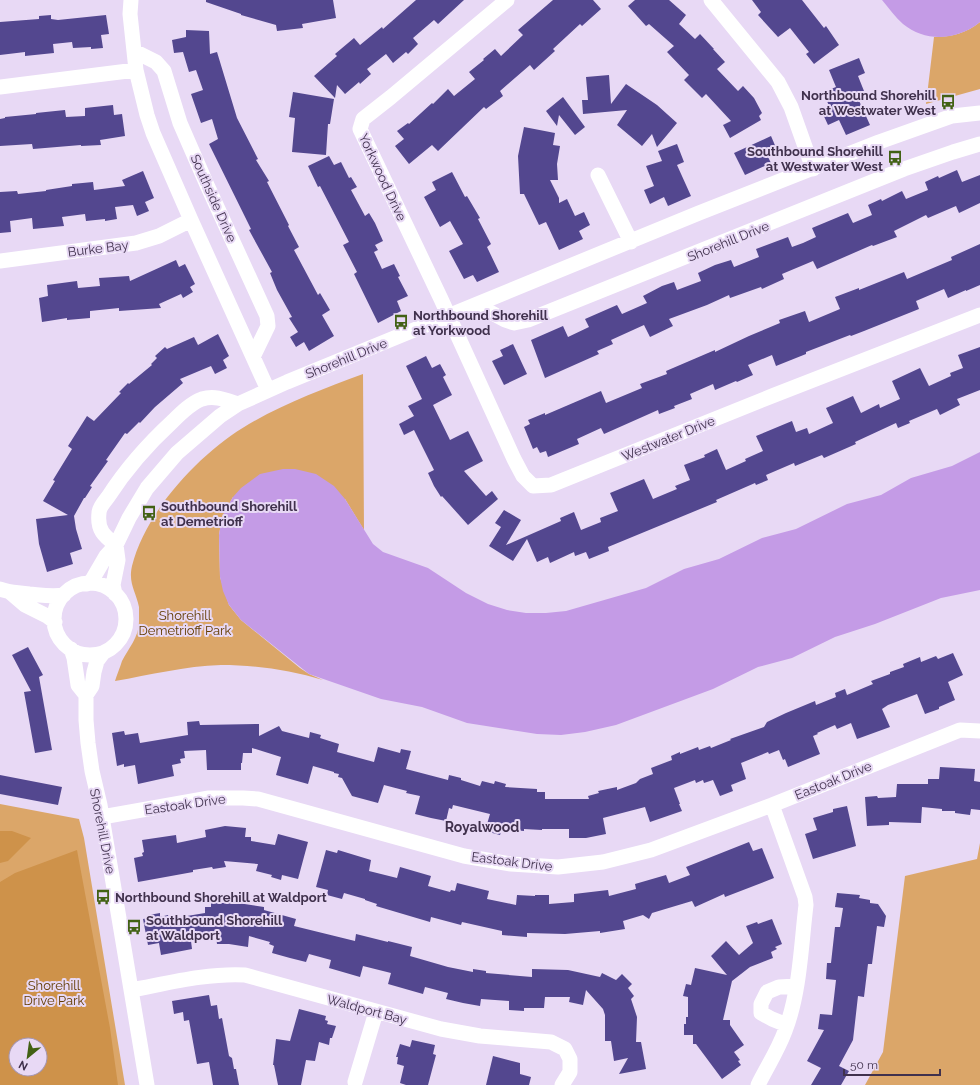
<svg xmlns="http://www.w3.org/2000/svg" width="980" height="1085" viewBox="0 0 980 1085" font-family="Raleway,sans-serif">
<style>
.green{fill:#dba669;fill-rule:evenodd}
.forest{fill:#ce924a;fill-rule:evenodd}
.water{fill:#c49be6}
.building{fill:#53478f}
.lines{fill:none;stroke-linecap:round;stroke-linejoin:round}
.minor{stroke:#fff;stroke-width:15}
.labels{text-anchor:middle;stroke-width:4;stroke-linejoin:round;paint-order:stroke}
.poi-label{font-size:13px;font-weight:bold;fill:#40314d;stroke:#e8d9f5;text-anchor:start}
.street-label{font-size:13px;fill:#40314d;stroke:#e8d9f5}
.park-label{font-size:13px;fill:#623b00;stroke:#e8d9f5}
.neighbourhood-label{font-size:14px;font-weight:bold;fill:#40314d;stroke:#e8d9f5}
</style>
<rect width="100%" height="100%" fill="#e8d9f5"/>
<!-- green -->
<path class="green" d="M980,22V89L926,104L934,37C951,37 967,33 980,22Z
M363,374L364,530L345,499L233,497L222,517L219,535L220,577L229,605L241,620L300,668L309,674L323,680C290,670 255,665 221,665C185,666 150,675 115,681C117,674 120,668 122,661C128,649 139,637 139,622C139,618 139,612 139,607C136,592 128,583 132,566C146,510 201,452 249,424C285,403 325,388 363,374Z
M0,804L79,819L84,838L125,1085H0ZM16,1045H40V1069H16Z
M980,843V1085H865L883,1052L905,876L977,859Z"/>
<!-- forest -->
<path class="forest" d="M0,831H12L31,838L8,861L0,863Z
M77,850L110,1028L118,1085H0V882L15,873ZM16,1045H40V1069H16Z"/>
<!-- water -->
<path class="water" d="M882,0H980V22C958,40 926,43 903,24C895,17 889,8 882,0Z
M980,452V590L941,598L875,624L835,637L792,658L758,667L713,689L616,725L585,732L561,735L537,734L467,723L422,707L381,699L309,674L241,620L229,605L223,591L220,577L219,535L222,517L227,507L233,497L241,488L260,474L283,469H295L316,474L334,486L345,499L373,544L383,552L428,568L466,593L488,604L507,610L526,613H546L566,611L646,588L684,569L719,559L762,538L796,529L847,504L881,495L911,478L952,466Z"/>
<!-- building -->
<path class="building" d="M206,0H333L336,18L302,24L303,28L277,31L276,25L241,15V14L206,2Z
M416,0H464L438,24L434,20L413,38L418,44L408,54L406,52L393,63L386,54L367,69L371,74L360,84L359,82L345,94L337,85L335,98L314,76L337,56L335,54L354,38L360,45L382,27L383,29Z
M553,0H593L601,9L582,26L580,24L553,49L555,51L534,70L530,65L500,91L503,96L486,109L484,107L438,151L432,145L409,164L395,146L404,139L397,131L408,123L409,124L432,103L433,104L448,89L454,96L475,79L469,72L484,60L483,59L495,49L501,56L523,35L518,30Z
M635,0H669L686,15L679,24L695,39L700,34L714,49H713L725,62L717,69L738,91L743,86L754,98L762,113L759,116L761,120L730,138L723,125L731,121L706,94L702,98L684,80L689,75L667,52L674,46L649,24L646,26L628,6Z
M752,0H802L824,28L826,26L839,45L814,64L806,54L809,52L790,28L778,37L758,15L761,12Z
M51,15V19L58,20L106,15L109,34L101,35L103,48L91,49V47L73,48L72,42L53,44L54,53L25,56V52L0,55V22L39,19V16Z
M186,30L209,31L210,54L217,52L237,118L258,159L256,160L269,181L267,182L289,225L288,226L299,247L294,250L318,295L320,293L330,310L322,315L334,336L309,351L304,342L296,347L290,337L298,332L289,318L292,317L277,290L270,273L272,272L249,230L251,229L209,144L218,139L212,119L201,123L191,94L203,90L196,70L189,72L183,52L174,53L172,40L186,37Z
M859,58L865,73L858,76L864,91L856,94L870,125L846,135L839,120L828,125L822,112L830,108L823,92L836,87L829,70Z
M609,75L611,104L626,84L657,105L677,123L657,147L652,134L642,146L617,125L627,110L583,114L582,100H588L586,77Z
M293,92L334,99L330,124H328L326,155L292,152L295,118L289,117Z
M563,97L585,127L575,135L559,115L557,126L546,111Z
M113,105L114,115L122,114L125,136L100,140L101,145L81,146V145L33,149L32,144L0,146V119L5,118V117L36,114V113L65,110L66,117L85,116V108Z
M524,127L555,133L553,145L560,146L557,164L558,180H550L559,198V203L567,199L575,216L584,212L590,225L579,231L583,239L559,250L546,222L539,225L524,194H520L518,156Z
M771,136L777,150L767,155L771,163L745,175L734,153Z
M677,144L684,162L677,165L691,196L668,206L664,197L650,204L644,190L654,186L646,166L662,161L658,151Z
M329,156L334,165L341,162L349,178L351,177L357,187L351,190L365,216L369,213L375,223L383,241L375,245L378,250L374,252L382,269L394,264L400,276L398,277L408,296L397,301L401,311L378,323L354,274L357,272L343,245L349,242L320,186L318,187L308,166Z
M957,170L962,182L980,175V203L959,213L956,206L928,218L926,215L894,231L897,237L873,246L872,245L817,269L813,261L782,274L784,279L762,289L761,287L730,298L729,295L707,305L669,319L673,326L650,337L644,325L611,340L613,344L597,351L599,354L545,378L531,340L563,326L568,337L589,327L585,319L617,305L622,314L647,303L643,296L662,286L674,282L677,290L701,281L698,273L715,265L731,260L734,267L759,257L756,249L788,237L792,247L803,243L816,237L812,228L848,213L853,223L872,215L868,205L881,199L882,201L902,191L906,199L928,190L925,182L938,176L939,178Z
M143,171L154,198L145,202L149,211L137,216L133,205L115,207L117,219L105,221V219L86,221L85,214L62,217L64,226L33,229L32,218L10,221L11,232L0,233V192L17,191L18,194L46,191V190L72,186V184L93,182L94,190L125,186L122,180Z
M452,172L465,197L467,196L480,218L478,219L491,244L487,247L499,272L477,282L473,275L464,279L449,251L463,244L450,221L440,227L424,197L436,190L432,182Z
M980,244V285L966,291V290L948,298L944,289L916,301L919,309L864,331L851,336L850,335L806,352V354L776,366L772,355L748,365L753,375L737,382L736,381L715,390L713,384L690,394L692,399L674,406L675,408L659,414L658,410L604,434L601,428L577,439L579,444L548,457L546,451L540,453L537,447L533,449L524,427L530,424L528,420L545,413V415L601,391L606,403L642,388L640,384L667,374L666,371L715,350V352L749,336L780,323L779,320L805,311L809,322L840,309L835,297L859,288V290L904,272L907,279L952,260L951,257Z
M176,260L179,267L185,264L195,284L190,287L193,292L183,298L181,294L159,304L161,308L119,311V308L90,311V318L67,320V318L42,322L39,298L48,296L47,285L77,281L78,288L100,286L99,278L129,276L130,281Z
M218,334L229,356L223,360L227,368L215,374L211,366L180,379L183,383L155,407L140,423L139,422L127,434L125,433L106,460L108,461L90,486L92,487L85,498H84L74,516L76,529L82,549L70,553L73,564L47,572L39,544L36,519L68,515L43,501L55,481L53,480L72,449L68,446L87,416L94,421L121,393L119,392L128,383L129,384L152,365L151,364L157,358L155,356L165,347L167,349L194,337L198,345Z
M513,344L527,374L504,385L492,361L503,356L500,350Z
M980,347V390L957,399L960,405L940,415L937,409L909,421L910,423L898,428L896,423L855,442L856,444L824,458L822,455L795,466L794,463L766,475L768,480L756,485L755,483L716,500L717,502L608,547L609,551L589,559L586,552L575,556L574,552L550,563L548,557L537,562L527,539L513,561L489,546L501,527L495,523L504,510L521,520L506,545L561,521L560,518L574,512L581,530L601,522L600,518L618,511L610,493L644,479L653,499L677,489L675,486L690,480L684,465L705,457L704,455L717,449L726,470L746,461L745,459L763,451L756,436L792,421L796,432L807,428L809,434L833,423L826,408L853,396L861,413L879,404L880,408L900,399L892,381L920,368L929,386L951,376L950,373L963,368L958,355Z
M426,356L432,368L440,364L446,375L443,377L452,395L433,405L450,440L468,431L483,461L464,471L486,496L492,491L498,499L468,525L442,496L441,497L434,486L428,473L434,470L414,430L404,435L399,424L414,416L408,406L422,399L406,366Z
M28,647L43,675L39,677L52,750L35,753L24,692L31,691L12,655Z
M953,653L963,675L948,682L955,700L939,707V709L925,714L917,694L888,705L882,709L890,727L857,739L851,723L837,729L835,725L817,733L818,734L813,736L820,754L788,767L785,759L783,760L779,750L769,754L768,752L741,763L746,779L731,785L733,791L720,796L713,780L704,783L703,780L696,783L695,780L674,788L680,804H679L682,811L650,822L645,807L603,818L606,834L586,838H569V829H542V830L524,829V831L502,829L500,835L485,831L490,814L453,805L452,809L449,808L446,821L431,818L415,814L420,796L406,793L407,791L384,785L378,803L352,796L342,778L338,777L339,774L334,773V772L313,766L308,784L290,779L276,775L281,757L252,748V753H243L242,763H241V770H207L206,750L184,751L185,758L180,759L181,763L172,765L174,776L138,784L135,765L124,767V764L117,766L112,733L124,731L125,735L138,733L140,743L188,735L187,722L199,721L200,725L259,724V736L279,726L282,731L309,738L310,732L321,735L320,738L339,744L337,752L374,762L378,747L400,753L401,749L411,751L406,769L448,780L449,775L461,778V780L480,786L482,781L494,784L495,781L506,784L505,787L537,789V792H545V799H589L588,796L599,793L598,791L617,787V790L636,783L640,779L653,774L651,768L672,760L671,756L680,752V754L698,747L699,750L710,746L711,748L731,740L730,739L764,727L767,722L786,713L815,701L816,705L836,697L835,693L845,689L847,695L873,684L871,681L890,674V672L904,667L903,664L920,657L921,662L936,656L938,659Z
M940,767L975,769L974,781L980,782V810L971,809L970,815L955,813V811H942V809L922,807L921,823L889,822V825L867,826L865,797L877,796L878,798L896,797L897,784H928V779H939Z
M0,775L62,787L58,805L0,794Z
M847,806L856,846L813,859L805,834L817,830L813,818L833,812V809Z
M225,826L246,828L245,837H251V841L275,845L278,834L308,842L298,879L282,875L281,880L271,877L272,875L256,871L258,864L224,861L226,867L213,869L212,867L193,870V872L138,882L134,858L143,856L142,853L144,852L142,840L176,835L177,843L206,837L205,830Z
M749,842L753,851L762,848L774,878L725,897L724,894L695,907L692,901L652,913L649,919L643,915L623,921L625,929L600,933V931L565,934L527,933V937L502,935V931L462,922L461,925L431,917L430,922L376,906L377,904L365,900V899L344,893L342,899L327,895L328,890L316,887L326,850L337,853L338,850L371,860L369,871L397,878L400,867L431,876L428,886L450,892L451,890L455,891L457,883L489,891L487,899L516,905L517,895L535,896V895H549V904L574,902V894L608,890L609,896L636,889L635,884L666,875L669,883L690,875L686,867Z
M837,893L860,895L859,898L870,900V903L878,904L886,916L884,927L877,926L872,964H868L864,997L858,996L853,1040L839,1066L849,1071L841,1085H811L821,1068L807,1061L824,1030L818,1029L820,1014L832,1015L836,980L826,979L827,963H831L835,927H840L843,908L835,907Z
M211,903H238L264,907V910L296,919L294,926L355,941L356,934L388,942V941L412,947L410,956L448,967L473,972V969L486,971V973L532,977V969L568,970L600,977L602,973L616,980L622,974L632,984L628,988L634,996L631,999L637,1017L636,1042H641L646,1069L619,1074L628,1058L614,1061L611,1041H605V1015L603,1009L586,990L583,1005L569,1002L570,997H545L544,1008H524V1011L509,1010V1001L481,999L480,1006L463,1003L446,999L448,993L425,987L423,994L388,984L391,973L363,966L360,977L329,968L331,960L309,954L306,962L290,958L272,953L274,946L269,944L270,942L249,936L248,947L229,944H217L216,936L191,941L192,949L161,955L159,943L148,945L143,919L149,918V915L160,913V917L168,915L169,919L205,913V907H211Z
M772,919L782,944L775,947L777,949L771,952L773,958L750,967L732,981L723,1020H730V1025L744,1045L734,1052L740,1060L738,1061L741,1065L722,1079L696,1044H693V1035H684V1024H686V1017H688V997L683,996L686,984L691,985L695,968L727,975L711,956L726,941L739,955L753,943L746,926L757,922L758,924Z
M209,995L211,1006L217,1005L219,1019L222,1018L229,1056L232,1058L234,1069H236L239,1085H213L209,1062L197,1064L189,1020L184,1021L183,1012L174,1014L172,1001Z
M299,1009L326,1016L325,1020L328,1021L327,1024L336,1026L332,1038H330L329,1045L319,1042L315,1061L306,1060L301,1085H278L274,1065H273L276,1039L290,1041Z
M412,1040L435,1045L433,1054L436,1055L428,1085H406L400,1083L404,1066L397,1064L398,1057H396L400,1044L410,1047Z
M493,1056L520,1063V1074L531,1077L529,1085H486Z"/>
<g class="lines">
<!-- minor -->
<path class="minor" d="M131,0L130,14L136,70L147,115L153,133L191,220L268,390
M507,0L391,97L363,119L360,129L441,299L514,459L523,476L533,486L551,485L772,396L980,315
M711,0L778,82L791,107L813,169
M134,51L156,62L164,71L180,123L207,185L267,316L268,326L253,357
M0,87L136,70
M598,175L631,242
M0,261L136,243L159,236L191,220
M477,305L505,320L514,323L528,320L904,169L953,152L980,144
M54 619a36 36 0 1 1 72 0a36 36 0 1 1-72 0Z
M87,584L92,580L106,556L116,545L129,518L147,488L177,453L220,416L238,404L287,382L699,213L879,142L952,116L980,113
M0,589C11,593 18,592 29,594C41,595 52,597 64,595
M11,593L25,605L47,616L55,622
M115,594L113,585L118,560L116,545C104,536 97,530 99,513C99,507 105,501 108,497C126,469 148,444 173,421C181,413 191,403 202,399C215,395 226,400 238,404
M71,649L74,658L78,685L86,695
M103,653L97,661L94,672L92,686L86,695V720L88,743L92,771L100,805L147,1085
M102,817L209,798H243L258,799L464,856L511,864L558,867L603,862L651,850L772,805L960,730L980,731
M131,990C169,983 207,973 245,975L441,1029L480,1036L551,1042L565,1049L570,1059V1072L562,1085
M787,1025L772,1019L761,1013V1004L767,992L779,987L796,986
M355,1082L376,1012
M758,1085C767,1067 778,1050 785,1031C800,992 801,946 806,905L805,897L772,805"/>
</g>
<!-- icons -->
<defs>
<g id="bus-bare" transform="scale(1.2)"><path d="M-5-6H5V4H4V6H2V4H-2V6H-4V4H-5ZM-3.5-4V0h7V-4ZM-3.5 1.2v1.5H-2V1.2ZM2 1.2v1.5H3.5V1.2Z" fill="#426114" stroke="#e8d9f5" stroke-width="2.5" paint-order="stroke"/></g>
</defs>
<g fill-rule="evenodd">
<use href="#bus-bare" x="948" y="102"/>
<use href="#bus-bare" x="895" y="158"/>
<use href="#bus-bare" x="401" y="322"/>
<use href="#bus-bare" x="149" y="513"/>
<use href="#bus-bare" x="103" y="897"/>
<use href="#bus-bare" x="134" y="927"/>
</g>
<g class="labels">
<!-- poi labels -->
<g class="poi-label">
<text x="936" y="100" text-anchor="end">Northbound Shorehill<tspan x="936" dy="15">at Westwater West</tspan></text>
<text x="883" y="156" text-anchor="end">Southbound Shorehill<tspan x="883" dy="15">at Westwater West</tspan></text>
<text x="413" y="320">Northbound Shorehill<tspan x="413" dy="15">at Yorkwood</tspan></text>
<text x="161" y="511">Southbound Shorehill<tspan x="161" dy="15">at Demetrioff</tspan></text>
<text x="115" y="902">Northbound Shorehill at Waldport</text>
<text x="146" y="925">Southbound Shorehill<tspan x="146" dy="15">at Waldport</tspan></text>
</g>
<!-- street labels -->
<g class="street-label">
<text transform="translate(383 177) rotate(65)" y="5">Yorkwood Drive</text>
<text transform="translate(214 198) rotate(66)" y="5">Southside Drive</text>
<text transform="translate(728 241) rotate(-22)" y="5">Shorehill Drive</text>
<text transform="translate(98 248) rotate(-7)" y="5">Burke Bay</text>
<text transform="translate(346 358) rotate(-22)" y="5">Shorehill Drive</text>
<text transform="translate(668 438) rotate(-22)" y="5">Westwater Drive</text>
<text transform="translate(833 780) rotate(-22)" y="5">Eastoak Drive</text>
<text transform="translate(185 804) rotate(-8)" y="5">Eastoak Drive</text>
<text transform="translate(103 831) rotate(79)" y="5">Shorehill Drive</text>
<text transform="translate(512 861) rotate(7)" y="5">Eastoak Drive</text>
<text transform="translate(367 1009) rotate(15)" y="5">Waldport Bay</text>
</g>
<!-- park labels -->
<g class="park-label">
<text x="185" y="620">Shorehill<tspan x="185" dy="15">Demetrioff Park</tspan></text>
<text x="54" y="990">Shorehill<tspan x="54" dy="15">Drive Park</tspan></text>
</g>
<!-- neighbourhood labels -->
<g class="neighbourhood-label">
<text x="482" y="832">Royalwood</text>
</g>
</g>
<!-- north arrow -->
<g transform="translate(28 1057) rotate(209)"><circle r="19" fill="#e8d9f5" stroke="#a596b2"/>
<path d="M0-3L7 15L0 10L-7 15Z" fill="#426114"/>
<text y="-6" font-size="11" font-weight="bold" text-anchor="middle" fill="#40314d">N</text>
</g>
<!-- scale -->
<path d="M844 1069v6h96v-6" fill="none" stroke="#40314d" stroke-width="2"/>
<text x="850" y="1069" font-size="12" fill="#40314d" stroke="#e8d9f5" stroke-width="3" paint-order="stroke">50 m</text>
</svg>
